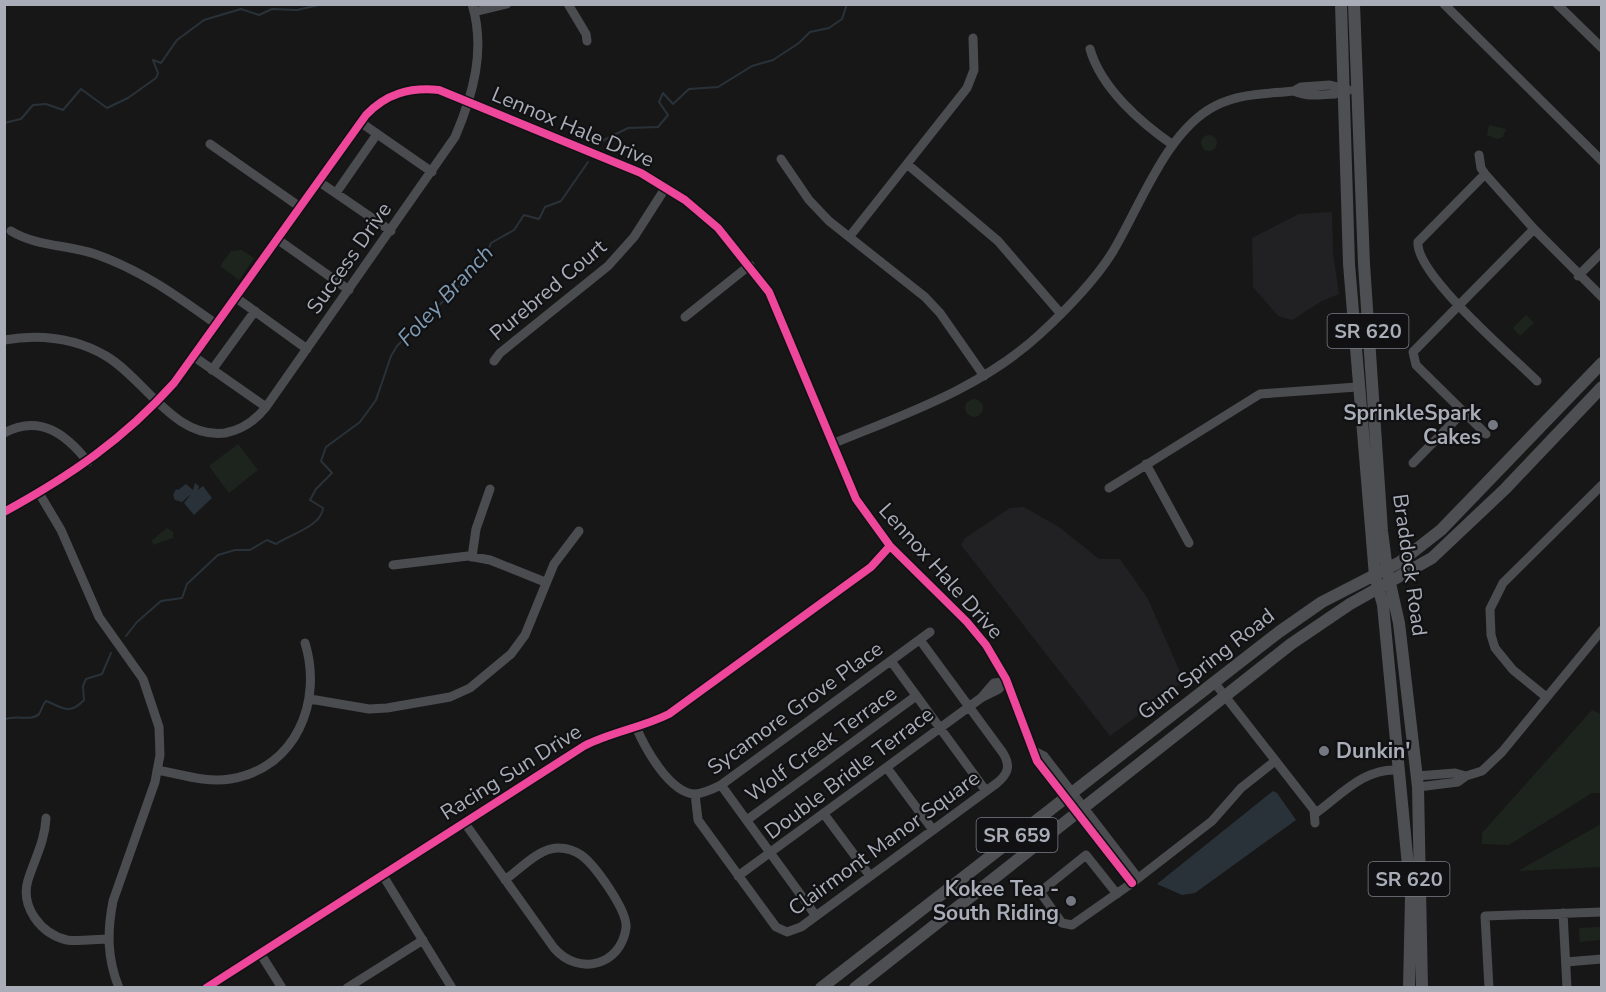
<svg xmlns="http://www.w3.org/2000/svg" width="1606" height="992" viewBox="0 0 1606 992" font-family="'Nunito Sans',sans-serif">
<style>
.built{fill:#212123}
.green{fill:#1d241e}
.water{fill:#2a3239}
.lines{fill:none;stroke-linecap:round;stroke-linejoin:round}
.stream{stroke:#2a3239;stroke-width:2}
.minor{stroke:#4b4c50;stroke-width:9}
.major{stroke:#4d4f52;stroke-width:12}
.cycleway-casing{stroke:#111113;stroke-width:11}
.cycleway{stroke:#ed469a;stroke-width:8}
.poi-dot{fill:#757880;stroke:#111113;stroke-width:2}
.labels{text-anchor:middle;stroke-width:4.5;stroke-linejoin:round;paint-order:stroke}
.shield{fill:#111113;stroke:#7b7e86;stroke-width:1.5}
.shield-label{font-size:20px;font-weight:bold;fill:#a8adb8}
.street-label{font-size:21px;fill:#a8adb8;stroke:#111113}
.poi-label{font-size:21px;font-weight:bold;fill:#a8adb8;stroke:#111113;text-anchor:end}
.water-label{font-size:22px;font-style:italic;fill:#7f9bb3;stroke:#111113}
</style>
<rect width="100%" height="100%" fill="#171717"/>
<!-- built -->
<path class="built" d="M1332,212L1333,253L1339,294L1322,301L1292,320L1278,316L1253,287L1252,238L1299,214Z
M1024,507L1059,527L1099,559H1120L1148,599L1184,681L1110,736L961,545L965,538L1010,508Z"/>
<!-- green -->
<path class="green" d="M1489,125L1506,129L1503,137L1497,139L1487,135Z
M1201 143a8 8 0 1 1 16 0a8 8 0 1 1-16 0Z
M242,250L254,258L239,280L220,266L231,251Z
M1526,315L1534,323L1520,336L1513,328Z
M965 408a9 9 0 1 1 18 0a9 9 0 1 1-18 0Z
M238,444L258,470L229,493L209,466Z
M167,528L173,532V538L153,545L152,540Z
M1592,710L1601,714V793H1592L1509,845L1482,844V833Z
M1601,824V867L1518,871Z
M1600,927V940L1580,942L1579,928Z"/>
<!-- water -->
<path class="water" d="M195,483L199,486L198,490L203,486L212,498L194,515L184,503L191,494L182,502L175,500L173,495L176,489L178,490L186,484L193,490Z
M1273,791L1277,793L1296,820L1195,893L1182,895L1157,884Z"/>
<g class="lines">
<!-- stream -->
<path class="stream" d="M4,123L21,119L33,105L46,104L63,110L81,89L107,108L128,98L156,78L158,73L153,60L161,63L177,40L204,20L241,9L259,15L272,9L297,10L323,4
M598,143L628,128L658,127L668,115L659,102L663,93L673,104L689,89L718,87L752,66L773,60L799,43L810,32L829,28L842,19L847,4
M126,636L137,622L161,601L182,598L187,584L218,555L235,550H250L267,540L276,544C289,535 322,526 323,508L310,500L316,489L332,473L321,461L326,447L360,422L376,400L391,356L397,346L462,283L472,263L488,250L491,243L514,230L524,215L539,219L545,207L561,201L588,162
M4,720C14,714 32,722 39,714C42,710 42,705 46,701C62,707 69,716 84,700L83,686L86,679L102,674L111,653"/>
<!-- minor -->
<path class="minor" d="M568,4L586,34L587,41
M1444,4L1602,161
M1557,4L1602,48
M474,12L507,4
M1090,49C1101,88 1141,123 1173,145
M1294,91C1308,97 1321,95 1335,94L1339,90
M360,122L432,172
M210,144L300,207
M1479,155L1481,168L1485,174L1534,229L1602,297
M781,159L809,200L829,221L925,297L940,313L984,376
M907,164L998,241L1061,314
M1485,174L1418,242C1415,274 1512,356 1537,381
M318,181L391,231
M336,193L377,134
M11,231C35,246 68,245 95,254C141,270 177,296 216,324
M850,236L967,88L974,70L973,38
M277,239L349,290
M1578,276L1602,252
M235,297L307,349
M685,317L750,265
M4,340C40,334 75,338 106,356C145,379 174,439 225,433C242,430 255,421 266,407L455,137C473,95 486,50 472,4
M193,356L266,407
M494,361L500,353L608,266L634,237L666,187
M212,370L255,311
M4,433C40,414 66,434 88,462
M1486,434L1416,365L1413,352L1534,229
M832,444C905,414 982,388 1040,334C1066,310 1093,283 1112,253C1140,207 1166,131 1215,106C1240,93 1267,94 1294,91L1301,87L1330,85L1349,90
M1413,463L1463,412
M1146,464L1189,543
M1109,488L1260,394L1357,387
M39,493L61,530L99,617L143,679L159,727L160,755L155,782L113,901C107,932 107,958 119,988
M4,512C70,476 124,439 174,383L366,115C386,94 409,87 439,90L641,173L685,200L718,228L769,292L856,499L890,546L967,622L986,645L1006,679L1037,761L1132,883
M472,557L476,529L490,489
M393,565L468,556L490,560L545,582
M891,661L986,791
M1214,682L1314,810L1315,823
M1545,696L1513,670L1495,648L1491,635L1490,609L1503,583L1602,485
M981,698L994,683L1002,682
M310,699L369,709L387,708L450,697L470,688L511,654L525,635L554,564L579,531
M636,727C645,748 669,792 694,794C703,794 713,789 721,785L930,632
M1036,752L1044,756L1138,878
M887,768L933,830
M157,770C180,774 206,783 230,779C296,769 323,701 305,643
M1417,776L1455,773L1466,776
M721,785L816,916
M1418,787L1458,782L1466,776L1482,771L1502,752L1602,630
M695,794L698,820L776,927L787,932L801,927L997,783C1008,774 1011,766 1003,753L920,640
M1316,813C1342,794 1364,768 1398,770
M824,814L870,876
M46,818C45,841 35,858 28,880C20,907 41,934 67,940C79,942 95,939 109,939
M747,820L916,696
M464,822L554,948C579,977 621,965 626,928C628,911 595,865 581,855C575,851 567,848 559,848C540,847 520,869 505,880
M382,874L452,988
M738,876L981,698L999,689L1006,679
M1117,894L1086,855L1040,892L1062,923L1072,925L1132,883L1212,821L1241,788L1275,761
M1563,913L1567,988
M260,953L282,988
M1566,962L1602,959
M206,988L584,746C611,732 641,728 669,714L871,567L890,546
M347,988L423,940
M1489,988L1485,916L1602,912"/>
<!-- major -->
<path class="major" d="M1341,4L1349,264L1375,576L1383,605L1411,897L1409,988
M1354,4L1364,264L1382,531L1387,570L1399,623L1418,787L1422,988
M821,988L1279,632L1322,602L1400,562L1441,530L1602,363
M855,988L1291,644L1350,604L1432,558L1505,489L1602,387"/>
<!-- cycleway casing -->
<g class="cycleway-casing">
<path id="cycleway" d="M4,512C70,476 124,439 174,383L366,115C386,94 409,87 439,90L641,173L685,200L718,228L769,292L856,499L890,546L967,622L986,645L1006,679L1037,761L1132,883
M206,988L584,746C611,732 641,728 669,714L871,567L890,546"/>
</g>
<!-- cycleway -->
<use href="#cycleway" class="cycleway"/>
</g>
<!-- markers -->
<g class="poi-dot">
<circle cx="1493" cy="425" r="6"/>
<circle cx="1324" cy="751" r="6"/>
<circle cx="1071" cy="901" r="6"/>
</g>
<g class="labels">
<!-- shield labels -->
<g class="shield">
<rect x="1327.5" y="314" width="81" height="34" rx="4.5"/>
<rect x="976.5" y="818" width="81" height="34" rx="4.5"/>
<rect x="1368.5" y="862" width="81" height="34" rx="4.5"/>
</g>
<g class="shield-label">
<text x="1368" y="338">SR 620</text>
<text x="1017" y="842">SR 659</text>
<text x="1409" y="886">SR 620</text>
</g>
<!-- street labels -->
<g class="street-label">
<text transform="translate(573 127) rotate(23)" y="7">Lennox Hale Drive</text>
<text transform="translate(349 258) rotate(-55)" y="7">Success Drive</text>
<text transform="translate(548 290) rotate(-40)" y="7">Purebred Court</text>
<text transform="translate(1410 565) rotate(82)" y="7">Braddock Road</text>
<text transform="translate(941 571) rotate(48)" y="7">Lennox Hale Drive</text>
<text transform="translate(1206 664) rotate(-38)" y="7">Gum Spring Road</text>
<text transform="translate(795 708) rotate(-36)" y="7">Sycamore Grove Place</text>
<text transform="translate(821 744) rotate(-36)" y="7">Wolf Creek Terrace</text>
<text transform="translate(511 772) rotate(-32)" y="7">Racing Sun Drive</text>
<text transform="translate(849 773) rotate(-37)" y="7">Double Bridle Terrace</text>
<text transform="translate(884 843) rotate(-36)" y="7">Clairmont Manor Square</text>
</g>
<!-- poi labels -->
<g class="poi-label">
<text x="1481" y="420">SprinkleSpark<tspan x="1481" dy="24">Cakes</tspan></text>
<text x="1336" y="758" text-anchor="start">Dunkin'</text>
<text x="1059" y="896">Kokee Tea -<tspan x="1059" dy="24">South Riding</tspan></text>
</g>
<!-- water labels -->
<g class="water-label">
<text transform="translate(445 295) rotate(-47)" y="8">Foley Branch</text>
</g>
</g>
<!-- border -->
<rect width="1606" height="992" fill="none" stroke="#a8adb8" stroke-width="12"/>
</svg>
